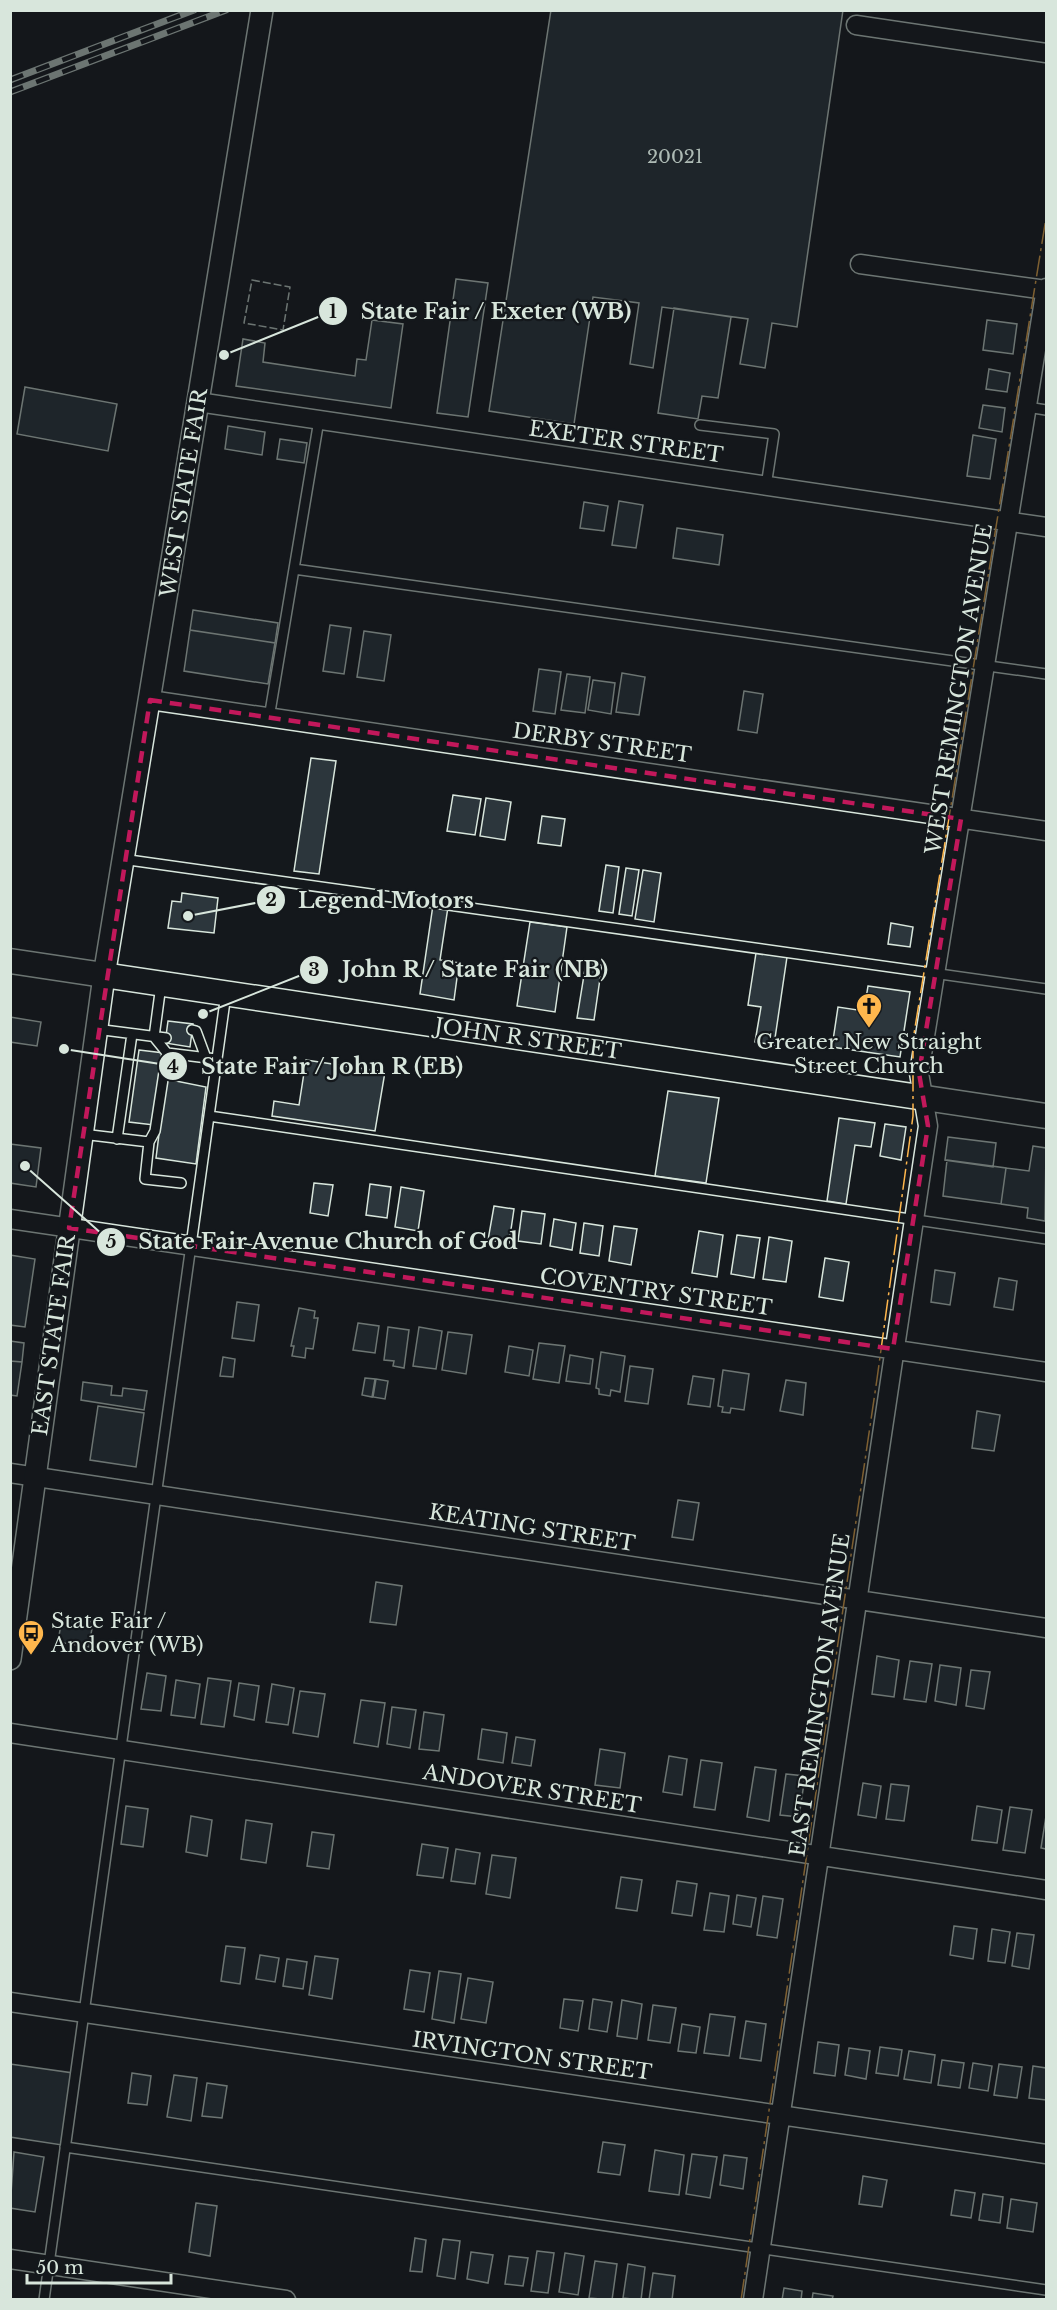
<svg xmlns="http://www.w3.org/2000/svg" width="1057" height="2310" viewBox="0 0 1057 2310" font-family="'Libre Baskerville',serif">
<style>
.building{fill:#2c363c;stroke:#d8e6dc;stroke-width:1.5}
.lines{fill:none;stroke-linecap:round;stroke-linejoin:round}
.service-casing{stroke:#d8e6dc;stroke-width:12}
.minor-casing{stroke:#d8e6dc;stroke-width:21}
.tertiary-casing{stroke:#d8e6dc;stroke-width:24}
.secondary-casing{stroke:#d8e6dc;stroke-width:27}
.service{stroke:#14181c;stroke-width:9}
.minor{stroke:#14181c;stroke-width:18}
.tertiary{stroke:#14181c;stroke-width:21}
.secondary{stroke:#14181c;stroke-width:24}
.rail-casing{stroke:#d8e6dc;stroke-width:7}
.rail{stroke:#14181c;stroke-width:4.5;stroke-dasharray:14;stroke-linecap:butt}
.fence{stroke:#d8e6dc;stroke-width:1.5;stroke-dasharray:8 3;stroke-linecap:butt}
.power{stroke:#ffb74d;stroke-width:1.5;stroke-dasharray:21 4.5 3 4.5;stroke-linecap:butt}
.marked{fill:none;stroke:#c2185b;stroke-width:4.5;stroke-dasharray:12 8;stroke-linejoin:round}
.labels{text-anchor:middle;stroke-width:4.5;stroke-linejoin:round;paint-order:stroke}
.number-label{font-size:18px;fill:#adbab4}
.street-label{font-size:21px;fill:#d8e6dc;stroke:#14181c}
.poi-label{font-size:21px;fill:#d8e6dc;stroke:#14181c}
.leader{fill:none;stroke:#d8e6dc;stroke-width:2}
.callout-dot{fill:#d8e6dc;stroke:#14181c;stroke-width:2}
.mark-label{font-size:18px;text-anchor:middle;font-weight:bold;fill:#111}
.callout-label{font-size:22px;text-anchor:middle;font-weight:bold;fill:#d8e6dc;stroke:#14181c;stroke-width:4.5;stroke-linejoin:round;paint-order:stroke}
</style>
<rect width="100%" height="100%" fill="#14181c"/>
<!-- building -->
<path class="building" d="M551,10H843L797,327L772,323L765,368L740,364L748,319L662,307L653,368L630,364L639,303L593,297L574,424L489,411Z
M456,279L488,283L468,417L437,413Z
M674,308L731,317L718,398L702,396L698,419L658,413Z
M372,320L403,324L391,408L236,386L243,339L265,343L263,362L355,376L357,359L366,360Z
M987,320L1017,324L1013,354L983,350Z
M989,369L1010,373L1007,392L986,389Z
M25,387L117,404L108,451L17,434Z
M983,405L1005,408L1002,432L979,428Z
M228,426L265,432L262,455L225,449Z
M973,435L996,439L990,479L967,476Z
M280,439L307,443L304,463L277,459Z
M619,501L643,505L636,548L612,545Z
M584,502L608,506L604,531L580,528Z
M677,528L723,535L719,565L673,558Z
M193,610L278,623L275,643L190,630Z
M330,625L351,628L344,674L323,671Z
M190,630L275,643L268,684L184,671Z
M364,631L391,635L384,681L357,677Z
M539,669L561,672L555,714L533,711Z
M622,673L645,677L639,715L616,712Z
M567,674L590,677L585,713L561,710Z
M593,680L615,683L611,714L588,710Z
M744,691L763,694L757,733L738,730Z
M311,758L336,761L319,874L294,871Z
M453,795L481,799L475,835L447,831Z
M486,798L511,802L505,840L480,836Z
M542,816L565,819L561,846L538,843Z
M606,865L619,867L613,913L599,911Z
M626,868L639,870L632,916L619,914Z
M643,870L661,873L654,922L635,919Z
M182,893L218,898L214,933L168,928L172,901L181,902Z
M433,905L448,907L440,960L459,963L454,1000L420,994Z
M530,922L567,927L555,1012L517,1006Z
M891,923L913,927L910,947L888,944Z
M756,953L787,957L774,1045L755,1042L761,1007L748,1005Z
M586,963L602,965L594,1020L577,1018Z
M868,986L910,992L900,1057L832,1047L838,1007L864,1011Z
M10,1017L41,1022L37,1046L10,1042Z
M168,1021L193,1024L190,1047L165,1043Z
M139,1050L164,1053L154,1125L129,1122Z
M306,1060L385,1072L375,1131L272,1116L274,1101L299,1105Z
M166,1079L206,1087L196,1164L156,1158Z
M668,1091L719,1098L706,1183L655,1176Z
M839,1118L875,1123L871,1147L855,1145L846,1204L827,1201Z
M885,1124L906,1127L901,1160L880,1156Z
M948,1137L996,1143L993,1167L945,1160Z
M10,1144L41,1148L36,1187L10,1183Z
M1033,1146L1046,1148L1045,1221L1027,1218L1028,1208L1001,1204L1006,1168L1029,1171Z
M947,1160L1006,1168L1001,1204L943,1196Z
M314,1183L333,1185L328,1216L310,1213Z
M370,1184L391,1187L387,1218L366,1215Z
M401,1187L424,1191L418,1231L395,1227Z
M494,1206L514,1209L509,1243L488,1240Z
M522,1211L545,1214L541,1244L518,1241Z
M554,1219L576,1223L572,1250L550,1246Z
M584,1223L603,1226L599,1256L580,1253Z
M614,1226L637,1229L631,1265L609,1261Z
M699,1231L723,1235L717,1277L692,1273Z
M737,1235L760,1238L754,1278L731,1274Z
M769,1237L792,1241L786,1282L763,1279Z
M10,1255L35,1259L25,1327L10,1325Z
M825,1258L849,1262L843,1301L819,1297Z
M935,1270L955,1273L950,1305L931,1302Z
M999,1278L1017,1281L1013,1310L994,1307Z
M237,1302L259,1305L254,1341L232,1338Z
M299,1308L315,1311L314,1318H318L313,1349L306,1348L305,1358L292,1356L294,1346H291Z
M358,1323L379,1326L375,1353L353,1350Z
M388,1327L409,1330L404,1368L393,1366L394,1361L384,1360Z
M419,1327L442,1331L436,1369L413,1366Z
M448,1332L472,1335L466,1374L442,1370Z
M10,1341L24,1343L22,1362L10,1361Z
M539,1343L565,1346L559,1383L533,1379Z
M509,1346L533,1350L529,1376L505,1372Z
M601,1352L625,1356L620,1392L611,1390L610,1396L599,1394V1389L596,1388Z
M570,1355L593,1359L590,1384L566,1381Z
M223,1357L235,1359L233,1377L220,1376Z
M10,1361L22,1362L17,1396L10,1395Z
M630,1366L653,1369L648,1404L625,1401Z
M723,1370L749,1374L744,1410L731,1408L730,1413L722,1412L723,1407L718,1406Z
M693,1376L714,1379L710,1407L688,1404Z
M365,1378L375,1379L372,1397L362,1395Z
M376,1379L388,1381L385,1399L373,1397Z
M786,1380L806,1383L803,1415L780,1411Z
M83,1382L112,1386L111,1395L122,1396L123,1388L147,1391L144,1410L81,1400Z
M98,1406L144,1413L136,1467L90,1460Z
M977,1411L1000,1415L994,1451L972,1448Z
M678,1500L699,1503L693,1540L672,1537Z
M376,1582L402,1586L396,1625L370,1622Z
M62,1618L93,1622L89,1647L58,1642Z
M877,1656L899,1660L894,1697L872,1694Z
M910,1661L932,1664L926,1702L904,1699Z
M940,1665L961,1668L956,1705L935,1701Z
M971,1670L990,1672L984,1709L966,1706Z
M147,1673L166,1676L161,1711L141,1709Z
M208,1678L231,1681L224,1727L201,1724Z
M176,1680L200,1684L195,1718L171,1715Z
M239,1683L259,1686L254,1720L234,1716Z
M272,1684L294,1688L288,1725L266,1722Z
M300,1691L325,1694L318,1737L293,1733Z
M361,1700L385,1703L378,1747L354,1743Z
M392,1707L416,1710L410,1748L387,1744Z
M424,1712L444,1715L439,1751L419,1749Z
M482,1729L507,1733L503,1763L478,1759Z
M516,1737L535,1740L531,1766L512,1763Z
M600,1749L625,1753L620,1788L595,1785Z
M669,1756L687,1759L682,1795L663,1792Z
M701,1760L722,1763L715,1810L694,1807Z
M755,1767L776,1770L769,1821L747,1817Z
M786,1774L805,1776L799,1817L780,1815Z
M863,1783L881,1786L876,1818L858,1815Z
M891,1784L909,1786L904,1821L886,1819Z
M126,1806L148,1809L143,1847L121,1844Z
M977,1806L1002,1810L997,1843L972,1840Z
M1010,1807L1032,1810L1025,1853L1003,1850Z
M191,1816L212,1820L207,1856L186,1852Z
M1046,1816V1849L1041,1848Z
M246,1820L272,1824L266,1863L241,1859Z
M312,1832L334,1835L329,1869L307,1866Z
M422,1844L448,1848L443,1878L417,1875Z
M456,1849L480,1853L475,1884L451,1881Z
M492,1855L516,1858L510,1898L486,1894Z
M621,1877L642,1880L637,1911L616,1908Z
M677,1881L697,1884L692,1916L672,1913Z
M710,1893L729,1896L724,1932L704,1930Z
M737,1895L756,1898L751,1927L733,1924Z
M763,1896L783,1899L777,1938L757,1935Z
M954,1926L977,1929L973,1959L950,1955Z
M992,1929L1010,1932L1005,1963L988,1961Z
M1017,1933L1034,1935L1029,1969L1012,1966Z
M226,1946L245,1948L240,1984L221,1981Z
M260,1955L279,1958L275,1982L256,1979Z
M315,1956L338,1959L332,1999L309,1995Z
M287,1959L307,1962L303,1989L283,1986Z
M410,1970L430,1973L424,2012L404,2009Z
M439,1971L461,1974L454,2023L432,2019Z
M468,1978L493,1982L486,2023L461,2019Z
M564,1999L583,2001L578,2031L560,2028Z
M593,1999L612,2002L607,2032L589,2029Z
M622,2000L642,2004L637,2039L617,2036Z
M653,2005L676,2008L670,2043L648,2040Z
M710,2014L735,2017L729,2056L704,2053Z
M746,2021L766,2024L761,2061L740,2058Z
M682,2024L700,2027L696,2053L678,2051Z
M818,2042L839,2045L835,2076L814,2073Z
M880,2047L902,2050L898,2076L876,2073Z
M849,2048L870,2051L866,2079L845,2075Z
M909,2051L935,2055L931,2083L904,2079Z
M942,2060L964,2063L960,2088L938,2085Z
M973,2063L992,2066L988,2091L969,2088Z
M10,2064L73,2073L62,2145L10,2137Z
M999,2064L1022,2067L1017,2098L994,2095Z
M1033,2066L1046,2068V2100L1029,2098Z
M132,2073L151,2076L147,2105L128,2103Z
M174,2075L197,2078L191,2121L167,2117Z
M207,2083L227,2086L222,2118L202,2116Z
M603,2142L625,2145L620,2175L598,2172Z
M655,2150L684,2155L679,2195L649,2191Z
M14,2152L44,2157L35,2212L10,2208Z
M692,2154L717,2157L710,2198L686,2194Z
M724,2155L747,2158L743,2189L720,2185Z
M863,2176L887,2180L882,2207L859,2204Z
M955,2190L975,2193L971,2218L951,2215Z
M983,2194L1003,2197L1000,2223L979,2220Z
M1011,2199L1037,2203L1033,2232L1007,2228Z
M196,2203L217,2206L210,2256L189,2252Z
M415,2238L426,2240L422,2272L410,2271Z
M443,2239L460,2241L455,2279L437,2276Z
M537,2251L554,2253L548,2293L531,2291Z
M471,2252L493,2255L488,2283L467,2279Z
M565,2253L584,2256L578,2295L559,2292Z
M509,2256L528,2258L523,2286L505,2284Z
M595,2261L617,2264L612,2300L589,2298Z
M628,2264L645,2267L641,2300L623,2298Z
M653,2273L675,2276L672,2300H649Z
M784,2288L802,2291L801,2300H782Z
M813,2293L833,2296L832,2300H812Z"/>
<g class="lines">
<!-- service casing -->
<g class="service-casing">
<path id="service" d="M1027,407L1046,410
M700,425L774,434L766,486
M294,569L1046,674
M269,718L319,420
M122,859L1046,989
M161,985L154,1037L167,1053L216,1059
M96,1029L166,1038
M192,1030L196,1031L206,1058
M209,1116L1046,1239
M82,1134L149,1142L145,1179L181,1183
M117,1139L132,1034
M149,1142L155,1131L167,1053
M65,2147L1046,2290
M44,2300L226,994"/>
</g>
<!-- minor casing -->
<g class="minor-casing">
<path id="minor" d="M856,25L1046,53
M860,264L1046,290
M198,402L1046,527
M150,700L1046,831
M10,1219L1046,1372
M10,1473L1046,1628
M10,1733L1046,1890
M10,2002L1046,2154
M10,2259L286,2300
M753,2300L928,1126L919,1073L1046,288"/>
</g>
<!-- tertiary casing -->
<g class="tertiary-casing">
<path id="tertiary" d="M10,1659L104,976L262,10"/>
</g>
<!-- secondary casing -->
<g class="secondary-casing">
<path id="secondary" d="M10,961L1046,1116"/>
</g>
<!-- service -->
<use href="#service" class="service"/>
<!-- minor -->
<use href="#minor" class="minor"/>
<!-- tertiary -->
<use href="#tertiary" class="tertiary"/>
<!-- secondary -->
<use href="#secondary" class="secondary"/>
<!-- rail casing -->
<g class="rail-casing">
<path id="rail" d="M10,80L194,10
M10,92L226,10"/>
</g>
<!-- rail -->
<use href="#rail" class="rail"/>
<!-- fence -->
<path class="fence" d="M252,280L290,287L283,330L244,323Z"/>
<!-- power -->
<path class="power" d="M741,2300L877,1379L913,1116V1040L1046,218"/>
</g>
<!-- marked area -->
<path d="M0 0H1057V2310H0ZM150,700L961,819L919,1073L928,1126L893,1349L69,1228Z" fill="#14181c" fill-opacity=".55" fill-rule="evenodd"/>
<path class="marked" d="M150,700L961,819L919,1073L928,1126L893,1349L69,1228Z"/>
<!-- icons -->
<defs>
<g id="church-pin" transform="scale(1.35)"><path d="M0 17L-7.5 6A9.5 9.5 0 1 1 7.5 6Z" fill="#ffb74d" stroke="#14181c"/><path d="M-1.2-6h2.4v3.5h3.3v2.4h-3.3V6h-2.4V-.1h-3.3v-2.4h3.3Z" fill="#111"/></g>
<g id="bus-pin" transform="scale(1.35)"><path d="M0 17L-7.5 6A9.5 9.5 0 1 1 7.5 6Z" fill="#ffb74d" stroke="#14181c"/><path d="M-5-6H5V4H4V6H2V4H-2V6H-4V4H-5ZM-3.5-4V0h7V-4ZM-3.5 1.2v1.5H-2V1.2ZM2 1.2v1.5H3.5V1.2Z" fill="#111"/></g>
</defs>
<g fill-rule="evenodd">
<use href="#church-pin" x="869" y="1006"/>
<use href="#bus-pin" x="31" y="1633"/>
</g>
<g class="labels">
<!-- number labels -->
<g class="number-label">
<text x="675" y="163">20021</text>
</g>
<!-- street labels -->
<g class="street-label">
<text transform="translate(626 442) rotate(8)" y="7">EXETER STREET</text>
<text transform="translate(184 493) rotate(-81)" y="7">WEST STATE FAIR</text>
<text transform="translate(959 689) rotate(-81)" y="7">WEST REMINGTON AVENUE</text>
<text transform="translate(602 743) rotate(8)" y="7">DERBY STREET</text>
<text transform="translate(528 1039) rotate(8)" y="7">JOHN R STREET</text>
<text transform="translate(656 1292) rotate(8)" y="7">COVENTRY STREET</text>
<text transform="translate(54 1335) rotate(-82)" y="7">EAST STATE FAIR</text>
<text transform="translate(532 1528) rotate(9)" y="7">KEATING STREET</text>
<text transform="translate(820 1695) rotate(-82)" y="7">EAST REMINGTON AVENUE</text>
<text transform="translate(532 1789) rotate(9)" y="7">ANDOVER STREET</text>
<text transform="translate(532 2056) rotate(8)" y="7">IRVINGTON STREET</text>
</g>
<!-- poi labels -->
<g class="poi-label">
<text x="869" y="1049">Greater New Straight<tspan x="869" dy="24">Street Church</tspan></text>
<text x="51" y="1628" text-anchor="start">State Fair /<tspan x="51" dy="24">Andover (WB)</tspan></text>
</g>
</g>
<!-- callouts -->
<path class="leader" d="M224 355L333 311M188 916L271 900M203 1014L314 970M64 1049L173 1066M25 1166L111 1242"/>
<g class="callout-dot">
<circle cx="224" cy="355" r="6"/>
<circle cx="188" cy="916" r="6"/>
<circle cx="203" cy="1014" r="6"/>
<circle cx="64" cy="1049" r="6"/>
<circle cx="25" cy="1166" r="6"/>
<circle cx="333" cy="311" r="15"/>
<circle cx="271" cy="900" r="15"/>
<circle cx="314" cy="970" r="15"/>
<circle cx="173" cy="1066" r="15"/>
<circle cx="111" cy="1242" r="15"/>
</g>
<g class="mark-label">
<text x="333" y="318">1</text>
<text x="271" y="906">2</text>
<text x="314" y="976">3</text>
<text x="173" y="1073">4</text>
<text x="111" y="1248">5</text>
</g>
<g class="callout-label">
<text x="496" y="319">State Fair / Exeter (WB)</text>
<text x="386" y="908">Legend Motors</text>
<text x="475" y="977">John R / State Fair (NB)</text>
<text x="332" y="1074">State Fair / John R (EB)</text>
<text x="328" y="1249">State Fair Avenue Church of God</text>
</g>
<!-- border -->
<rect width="1057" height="2310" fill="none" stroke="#d8e6dc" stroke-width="24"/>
<!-- scale -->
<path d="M27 2274v9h144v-9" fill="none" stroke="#d8e6dc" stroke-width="3"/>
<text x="36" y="2274" font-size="18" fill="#d8e6dc" stroke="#14181c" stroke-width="4.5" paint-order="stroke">50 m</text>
</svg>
